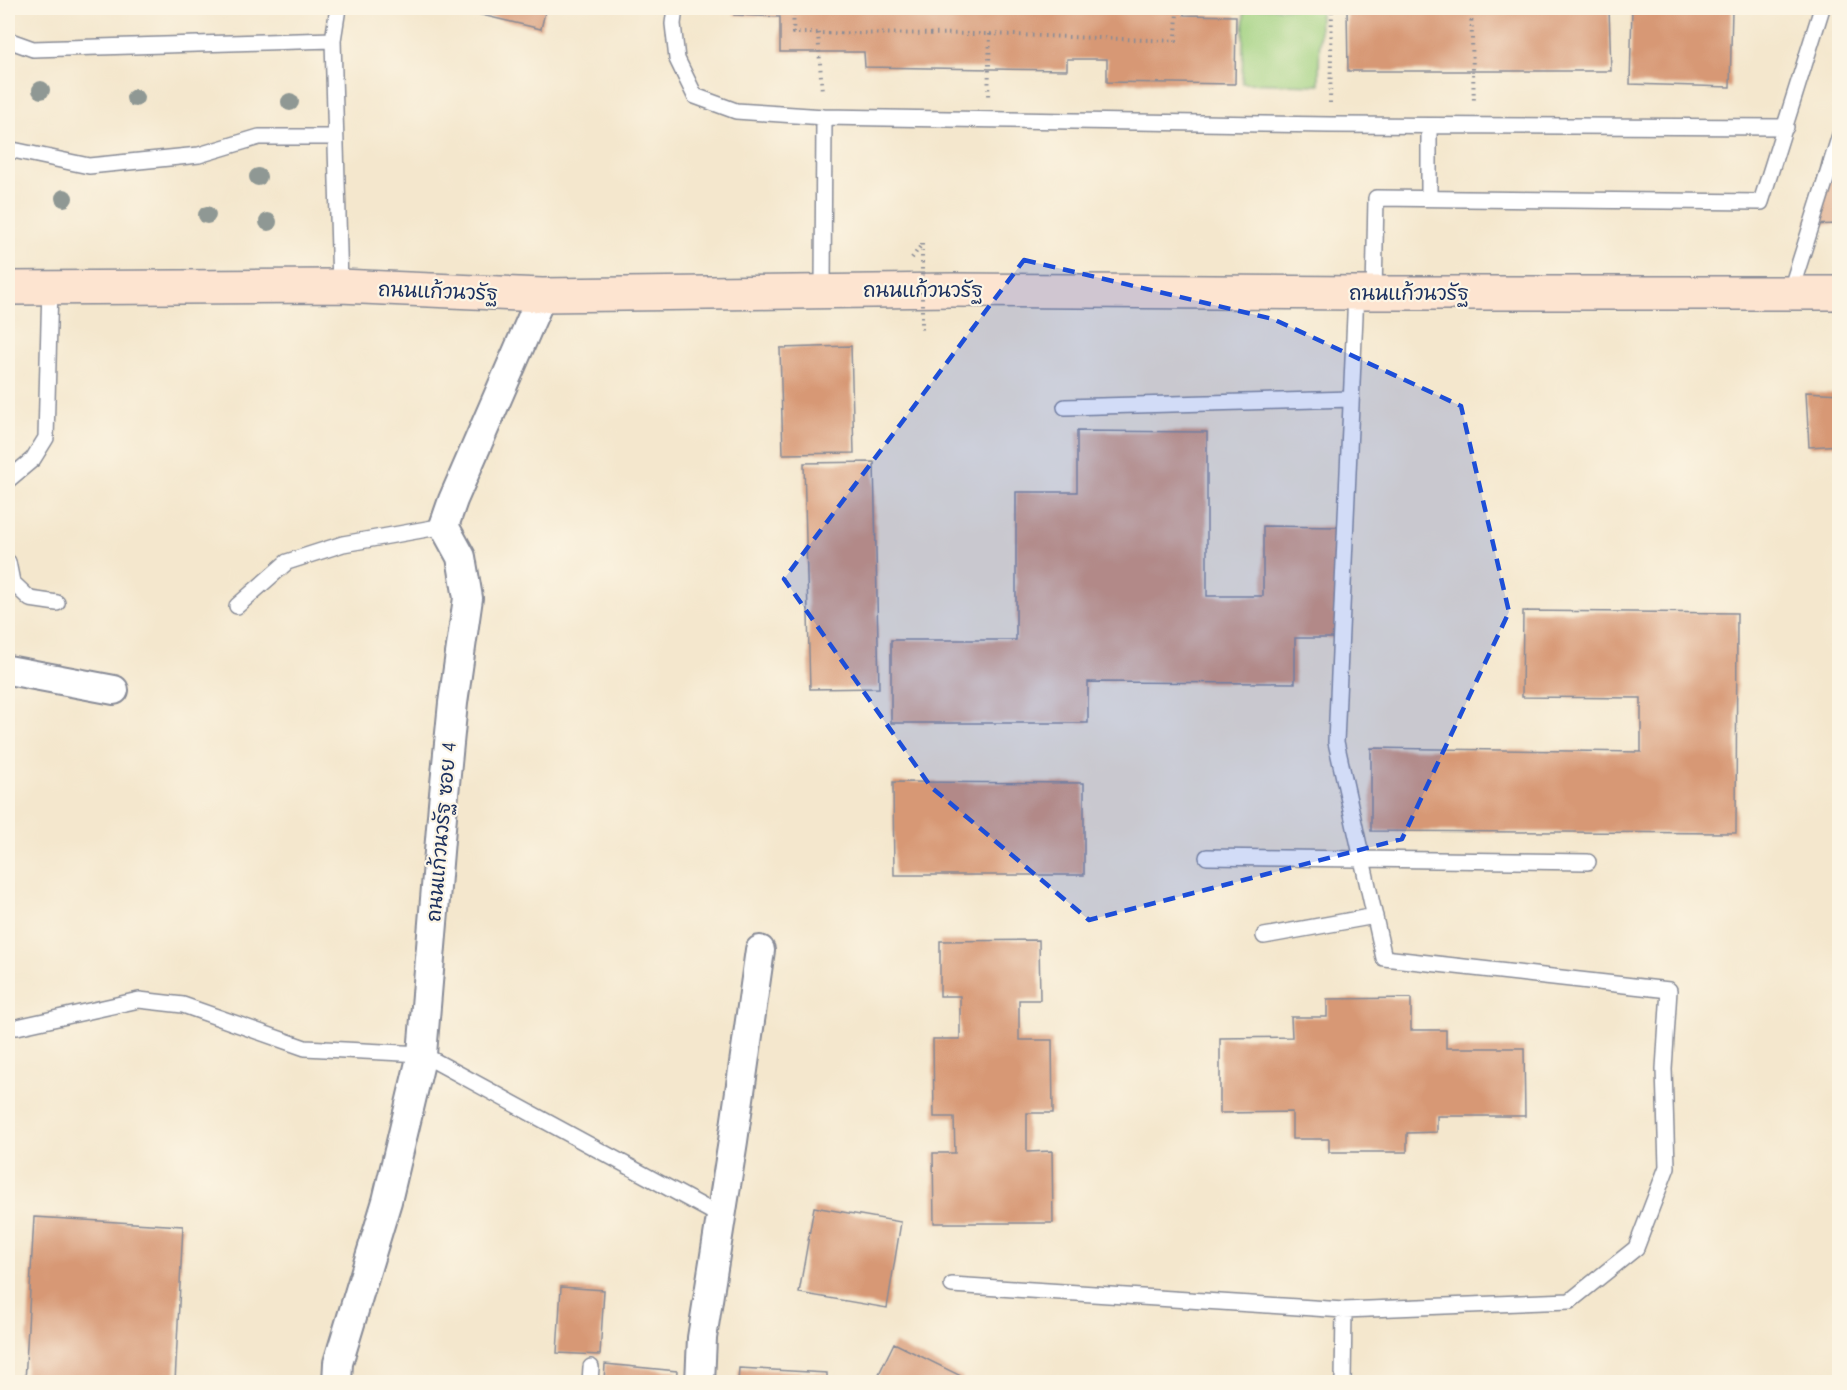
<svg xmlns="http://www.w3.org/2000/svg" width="1847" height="1390" viewBox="0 0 1847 1390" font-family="'Comic Neue','Playpen Sans Thai',sans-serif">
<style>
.grass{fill:#a0d180;stroke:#5e806f;stroke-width:1.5}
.building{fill:#d79875}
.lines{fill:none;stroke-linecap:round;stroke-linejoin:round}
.lane-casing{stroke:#888b96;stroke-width:18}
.street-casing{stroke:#888b96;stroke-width:32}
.secondary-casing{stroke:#888b96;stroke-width:36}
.path{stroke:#888b96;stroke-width:4;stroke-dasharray:1.5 4.5;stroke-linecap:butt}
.lane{stroke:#fff;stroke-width:15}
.street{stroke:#fff;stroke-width:28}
.secondary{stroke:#fde4d0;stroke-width:33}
.path-bridge{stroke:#888b96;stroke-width:4;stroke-dasharray:1.5 4.5;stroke-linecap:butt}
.tree{fill:#8f9894}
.marked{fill:#1d4ed8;fill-opacity:0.2;stroke:#1d4ed8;stroke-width:4.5;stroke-dasharray:12 8;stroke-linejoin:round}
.labels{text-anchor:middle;stroke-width:4.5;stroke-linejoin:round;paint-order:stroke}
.street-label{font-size:20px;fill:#1b2f5e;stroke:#fcf5e5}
</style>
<rect width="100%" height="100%" fill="#fcf5e5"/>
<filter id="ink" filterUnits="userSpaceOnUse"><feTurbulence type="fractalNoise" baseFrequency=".0167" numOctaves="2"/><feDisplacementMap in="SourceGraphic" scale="12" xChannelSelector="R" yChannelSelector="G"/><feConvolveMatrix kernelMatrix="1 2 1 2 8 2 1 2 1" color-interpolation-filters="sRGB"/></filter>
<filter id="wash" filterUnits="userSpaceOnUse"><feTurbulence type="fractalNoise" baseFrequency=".008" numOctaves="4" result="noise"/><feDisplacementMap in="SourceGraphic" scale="24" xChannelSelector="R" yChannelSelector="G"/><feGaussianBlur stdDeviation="1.35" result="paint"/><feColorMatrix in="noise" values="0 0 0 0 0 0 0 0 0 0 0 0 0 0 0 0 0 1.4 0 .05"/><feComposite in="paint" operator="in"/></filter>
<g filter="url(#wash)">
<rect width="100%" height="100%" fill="#f4e7cd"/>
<!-- grass -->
<path class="grass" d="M1244,8H1320L1319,85L1242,83Z"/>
<g id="blocks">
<!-- building -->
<path class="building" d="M452,8H546L541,29Z
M734,8H1067L1141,11L1140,8H1183L1184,15L1236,16L1235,84L1107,82V59H1067V70L865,67L864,52H780V17L734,15Z
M1347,8H1609L1611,71H1348Z
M1632,8L1732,10L1730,87L1630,84Z
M1823,158L1840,159V224L1806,225Z
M851,346L854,453L783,454L780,348Z
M1806,392L1840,394V445L1809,447Z
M1077,431L1207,432V596H1263V526L1339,527V638H1295V683L1088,682V723H891V640H1016V492H1077Z
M874,462L879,688L810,689L804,463Z
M1523,611L1737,613L1736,833L1371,831V748L1641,752V698L1522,697Z
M893,782L1084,783V875H894Z
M1039,940L1040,1000H1019V1040H1052L1053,1113H1027V1152L1052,1151L1053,1223H934L933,1153H955L954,1117H934L933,1039H960V996H940V941Z
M1411,998V1030H1446V1048H1524L1525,1116H1437V1132L1407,1133V1152H1329V1139H1292V1112L1220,1113V1038L1292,1037L1291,1017H1327V999Z
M814,1207L901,1222L887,1308L799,1293Z
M34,1217L183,1226L175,1382H25Z
M561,1287L604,1290L600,1355L557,1353Z
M894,1343L963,1377L961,1382H875Z
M605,1364L677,1371L676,1382H604Z
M739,1368L827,1373V1382H738Z"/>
</g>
</g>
<g filter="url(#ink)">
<use href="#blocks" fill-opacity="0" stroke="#888b96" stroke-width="1.5"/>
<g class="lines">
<!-- lane casing -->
<g class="lane-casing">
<path id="lane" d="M338,8L333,40L340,286
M675,8L673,24L677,59L695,96L736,111L824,117L1330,125L1786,127
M8,40L33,49L333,40
M8,149L89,166L199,155L259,137H335
M1429,198V126
M823,290L824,117
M1374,293L1376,198L1761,202L1822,8
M1790,293L1840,135
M1065,407L1351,399
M8,480L33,459L46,438L50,286
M8,562L12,582L30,599L57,603
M237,606L287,562L343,544L444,526
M1207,857L1588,862
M1264,936L1375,916
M17,1027L139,1000L183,1005L305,1048L422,1054L722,1217
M952,1285L1344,1310L1570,1301L1636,1248L1667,1167L1664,1069L1669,990L1384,958L1336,742L1356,293
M590,1382L591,1367
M1343,1382L1344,1310"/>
</g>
<!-- street casing -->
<g class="street-casing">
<path id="street" d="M8,670L114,690
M337,1382L338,1363L387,1201L422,1054L443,804L453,703L468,598L461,557L444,526L453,500L542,295
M700,1382L702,1338L733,1141L760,950"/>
</g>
<!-- secondary casing -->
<g class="secondary-casing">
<path id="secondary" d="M8,288L340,286L542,295L952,290L1356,293H1840"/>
</g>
<!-- path -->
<path class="path" d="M794,8L793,33L990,34L988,98
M1471,8L1474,103
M818,33L822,92
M990,34L1176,41L1177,8
M1330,103L1332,8
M912,258L922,244"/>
<!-- lane -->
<use href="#lane" class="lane"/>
<!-- street -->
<use href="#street" class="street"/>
<!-- secondary -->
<use href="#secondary" class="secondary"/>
<!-- path-bridge -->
<path class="path-bridge" d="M922,244V330"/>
</g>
<!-- trees -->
<g class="tree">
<circle cx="41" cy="90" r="9"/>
<circle cx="135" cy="98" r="9"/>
<circle cx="290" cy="102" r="9"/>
<circle cx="258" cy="177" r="9"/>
<circle cx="64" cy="198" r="9"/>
<circle cx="207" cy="215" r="9"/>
<circle cx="268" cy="222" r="9"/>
</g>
</g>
<!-- marked area -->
<path class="marked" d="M1024,260L1273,319L1461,406L1509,612L1402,839L1089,920L931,787L784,579Z"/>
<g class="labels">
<!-- street labels -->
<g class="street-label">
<text x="923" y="297">ถนนแก้วนวรัฐ</text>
<text transform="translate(438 291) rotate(2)" y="7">ถนนแก้วนวรัฐ</text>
<text x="1409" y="300">ถนนแก้วนวรัฐ</text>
<text transform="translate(441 832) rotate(-85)" y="7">ถนนแก้วนวรัฐ ซอย 4</text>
</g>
</g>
<!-- margin -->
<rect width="1847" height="1390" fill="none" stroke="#fcf5e5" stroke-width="30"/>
</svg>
